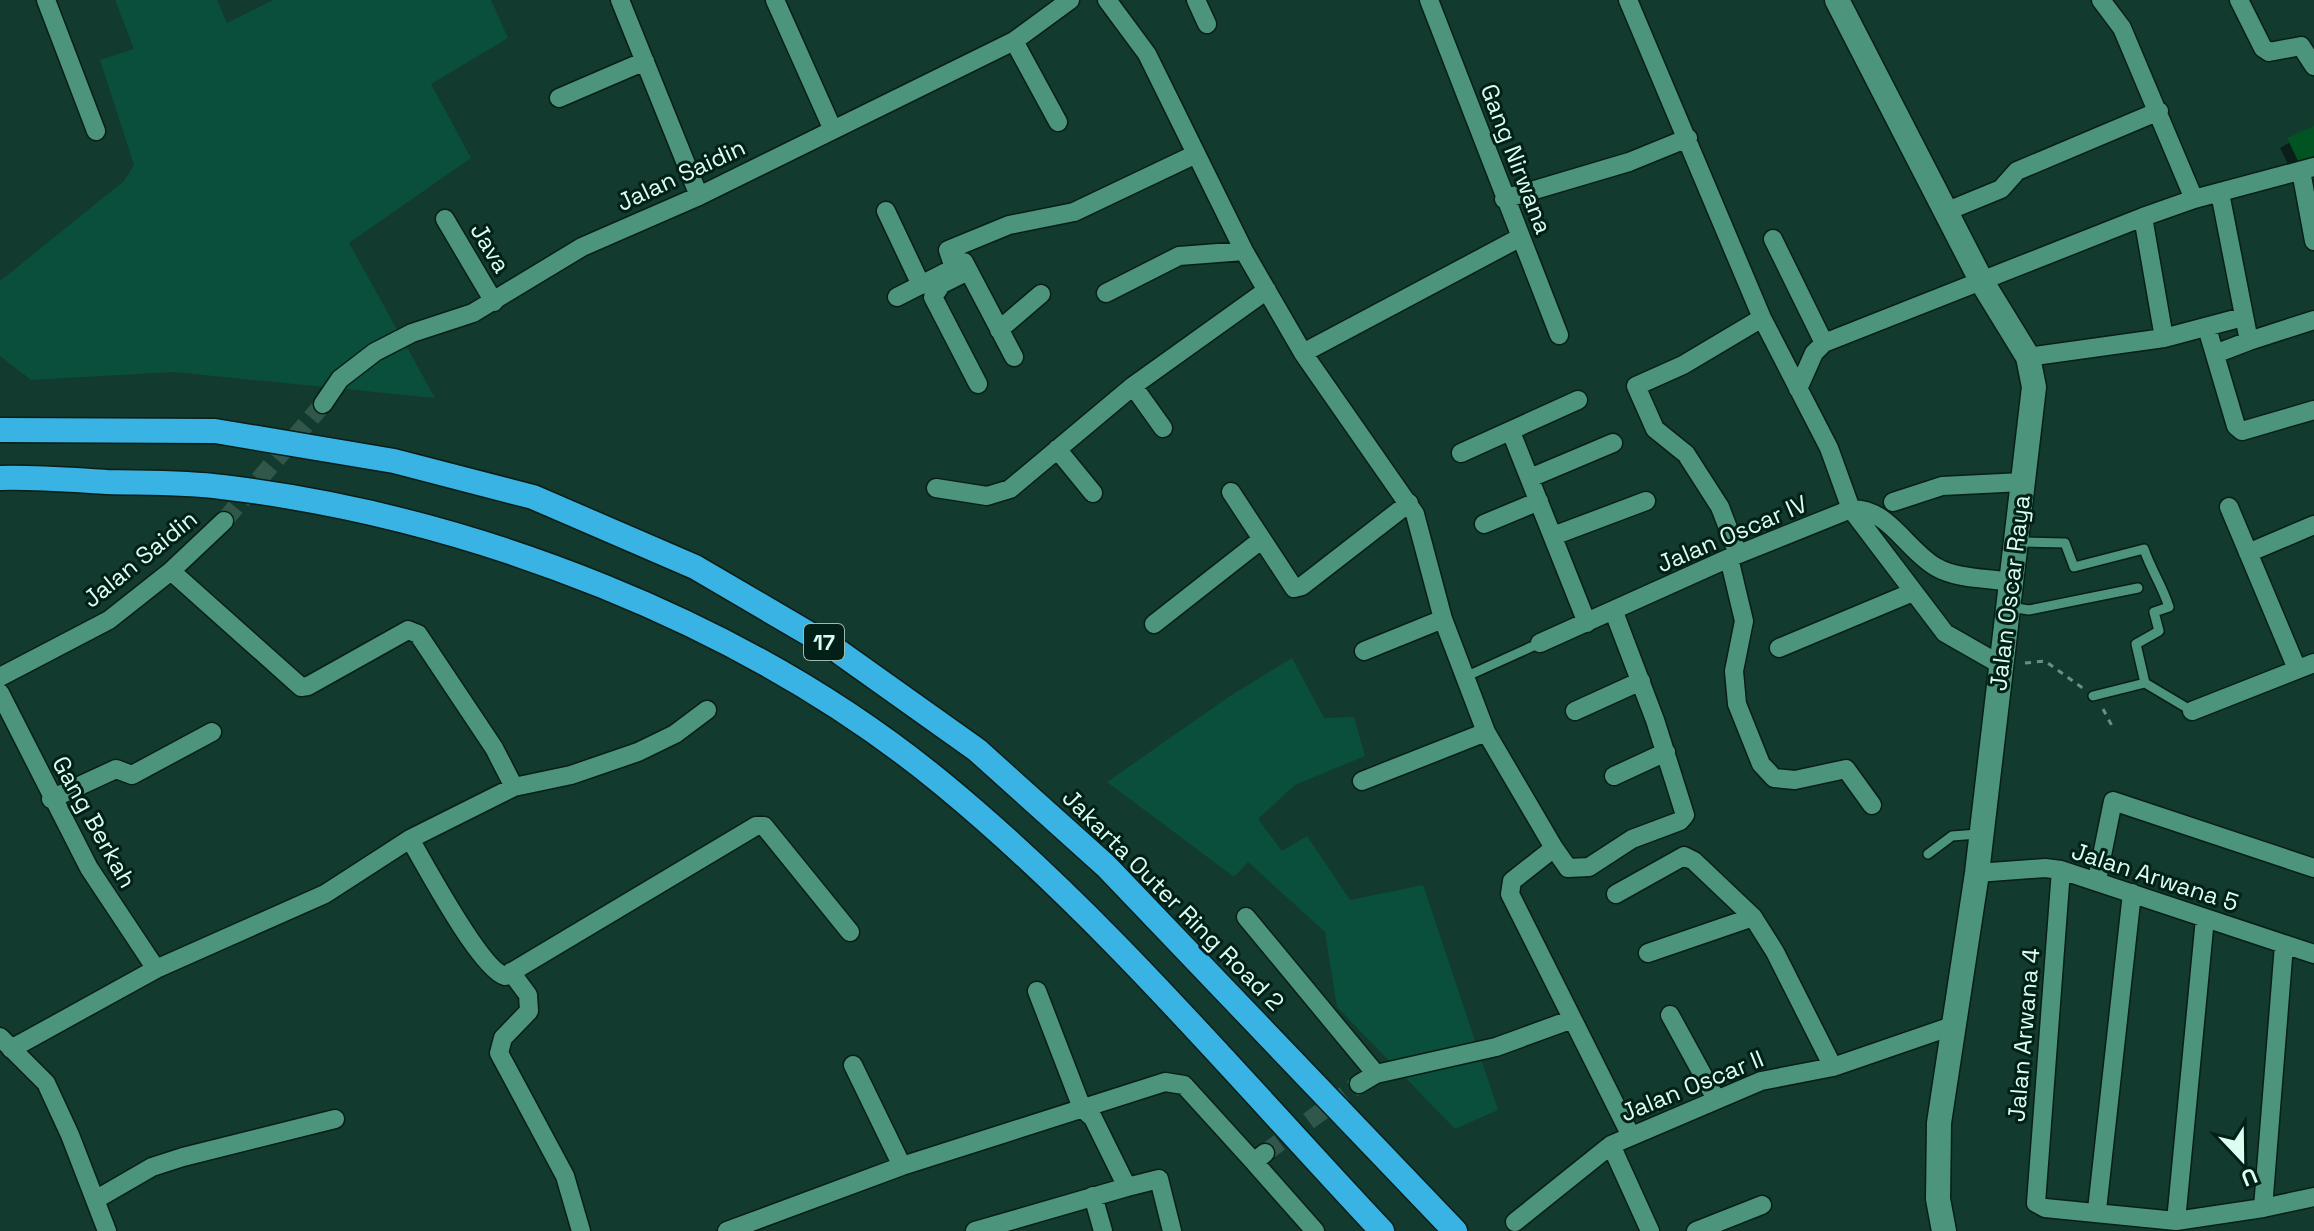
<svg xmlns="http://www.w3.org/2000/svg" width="2314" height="1231" viewBox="0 0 2314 1231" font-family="'Space Grotesk',sans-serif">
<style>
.green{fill:#0a4e3c}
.shadow{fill:#0007}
.building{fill:#005421}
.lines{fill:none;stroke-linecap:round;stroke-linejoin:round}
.street-tunnel{stroke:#31574b;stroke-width:18;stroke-dasharray:18 9;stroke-linecap:butt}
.lane-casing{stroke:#081f17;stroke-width:12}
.street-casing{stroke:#081f17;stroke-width:21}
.secondary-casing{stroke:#081f17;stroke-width:27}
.highway-casing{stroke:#081f17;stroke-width:27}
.path{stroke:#6b9083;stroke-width:3;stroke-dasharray:6 6;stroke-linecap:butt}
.lane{stroke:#4c947b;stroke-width:9}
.street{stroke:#4c947b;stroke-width:18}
.secondary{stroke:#4c947b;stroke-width:24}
.highway{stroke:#39b3e4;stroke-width:24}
.labels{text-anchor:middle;stroke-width:6;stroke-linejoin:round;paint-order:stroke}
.shield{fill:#022017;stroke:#9abbaf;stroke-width:2}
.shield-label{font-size:22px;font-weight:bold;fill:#dbfef0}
.street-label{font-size:24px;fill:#dbfef0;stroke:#022017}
</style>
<rect width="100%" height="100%" fill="#133a2e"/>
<!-- green -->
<path class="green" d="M115,0H217L227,23L273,0H491L508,38L431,84L471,158L349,243L435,398L173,372L31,380L0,356V281L124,181L134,165L100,60L134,49Z
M1292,658L1324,718L1354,717L1365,756L1295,785L1258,819L1282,851L1307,836L1350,900L1423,885L1498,1110L1455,1129L1337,1007L1325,932L1248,862L1234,877L1107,782L1230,696Z"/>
<!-- shadow -->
<path class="shadow" d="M2314,128V158L2291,170L2280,148Z"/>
<!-- building -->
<path class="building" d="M2314,126V156L2299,163L2287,138Z"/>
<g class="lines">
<!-- street-tunnel -->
<path class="street-tunnel" d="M224,521L323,404
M1265,1153L1359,1084"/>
<!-- lane casing -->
<g class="lane-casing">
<path id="lane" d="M2017,542L2065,543L2074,567L2144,549C2151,570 2162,585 2169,607L2154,612L2159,631L2136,644L2145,683L2192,711
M2010,607L2029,610L2138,588
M1465,677L1540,643
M2093,696L2145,683
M1928,854L1952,836L1978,834"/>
</g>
<!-- street casing -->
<g class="street-casing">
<path id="street" d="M46,0L96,131
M620,0L699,196
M775,0L833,130
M1107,0L1147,54L1244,251L1303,353L1415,514L1443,619L1486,732L1554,848L1568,868L1589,867L1632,839L1680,821L1685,815L1655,720L1614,612
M1196,0L1207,24
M1429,0L1559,335
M1628,0L1762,318L1829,448L1851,509L1945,633L2001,665
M2101,0L2122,28L2194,199
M2239,0L2263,48L2269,52L2301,46L2314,66
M1014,41L1058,122
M559,98L645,61
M2301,171L2314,241
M2220,193L2249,341L2314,320
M1504,199L1629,162L1688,138
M886,211L921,285
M1945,212L2001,189L2017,171L2159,111
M2143,217L2164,338
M445,219L494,302
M1773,239L1824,343
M964,262L1014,357
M968,271L942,284L933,297L978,384
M1106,293L1179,256L1244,251
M897,297L954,268L948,250L1009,225L1074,212L1196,154
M2207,328L2236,426L2242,431L2314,410
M999,330L1041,294
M1303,353L1521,237
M2215,354L2249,341
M2028,357L2164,338L2243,317
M1133,386L1163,428
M1798,389L1814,353L1824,343L2143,217L2194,199L2314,167
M323,404L340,379L375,352L412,333L473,313L582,247L699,196L1014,41L1070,0
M1511,432L1587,623
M1057,449L1093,493
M1461,453L1578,400
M1530,478L1613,443
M936,488L987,496L1010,489L1133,386L1267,290
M1231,492L1294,588L1302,586L1409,503
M1893,502L1942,486L2023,482
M2229,507L2297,669
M1484,524L1539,501
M1553,536L1646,501
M2248,553L2314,525
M1738,554L1720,507L1686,454L1655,429L1636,386L1683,365L1762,318
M1729,558L1744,621L1734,671L1737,704L1761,764L1774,778L1795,780L1846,769L1872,805
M171,571L301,687L308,686L408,630L418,634L494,748L514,787
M1154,624L1261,540
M1540,643L1729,558L1851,509C1889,508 1906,550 1936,567C1956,579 1988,578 2010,582
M1779,648L1913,592
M1364,651L1443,619
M0,677L109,620L171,571L224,521
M0,693L89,868L156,969
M1575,711L1641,681
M2192,711L2314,663
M1614,776L1666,752
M1362,781L1486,732
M51,799L116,769L132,775L212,732
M410,839L514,787L571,775L638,752L675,734L707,710
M1554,848L1512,881L1510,894L1631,1136
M2061,870L2036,1203L2045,1208L2176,1221L2263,1208
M1977,873L2045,868L2061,870L2314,954
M2097,880L2113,801L2314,868
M1616,894L1684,856L1694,861L1753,917L1775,952L1833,1067
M1246,917L1376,1074
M2284,945L2263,1208L2314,1197
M1648,953L1753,917
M511,972L528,995L529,1011L503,1038L499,1053L565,1176L581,1231
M1670,1015L1716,1099
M0,1037L46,1083L70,1135L107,1231
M11,1049L156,969L325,894L410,839C425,865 481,970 505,976L756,826H764L850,932
M853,1065L902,1166
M1359,1084L1376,1074L1496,1047L1570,1020
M1611,1145L1650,1231
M1254,1162L1315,1231
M1127,1187L1159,1179L1172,1231
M1093,1196L1103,1231
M95,1200L152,1167L183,1157L335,1119
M2097,1210L2132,893
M2176,1221L2205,918
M1515,1222L1611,1145L1761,1081L1833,1067L1955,1025
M727,1231L902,1166L1165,1082L1184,1085L1254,1162L1265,1153
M975,1231L1127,1187L1093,1118L1082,1108L1037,991
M1696,1231L1762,1205"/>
</g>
<!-- secondary casing -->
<g class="secondary-casing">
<path id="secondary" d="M1837,0L1982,282L2028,357L2034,387L1977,873L1939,1123L1938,1199L1944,1231"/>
</g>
<!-- highway casing -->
<g class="highway-casing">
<path id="highway" d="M0,430L215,431L394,461L533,497L695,567L835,649L977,750L1106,866L1455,1231
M0,478C35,477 72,480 107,482C145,483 184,482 222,487C473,517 748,623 944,785C1103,916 1240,1080 1382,1231"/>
</g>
<!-- path -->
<path class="path" d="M2025,663L2045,661L2084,689
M2103,709L2112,726"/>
<!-- lane -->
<use href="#lane" class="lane"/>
<!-- street -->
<use href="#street" class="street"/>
<!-- secondary -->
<use href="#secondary" class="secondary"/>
<!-- highway -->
<use href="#highway" class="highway"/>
</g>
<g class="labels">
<!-- shield labels -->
<rect class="shield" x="804" y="624" width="40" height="36" rx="6"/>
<g class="shield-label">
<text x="824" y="650">17</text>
</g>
<!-- street labels -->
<g class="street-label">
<text transform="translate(1516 159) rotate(69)" y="8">Gang Nirwana</text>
<text transform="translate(681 175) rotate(-25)" y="8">Jalan Saidin</text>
<text transform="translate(490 248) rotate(59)" y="8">Java</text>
<text transform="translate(1732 534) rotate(-23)" y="8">Jalan Oscar IV</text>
<text transform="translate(140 559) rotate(-39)" y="8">Jalan Saidin</text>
<text transform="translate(2010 593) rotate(-83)" y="8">Jalan Oscar Raya</text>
<text transform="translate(94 822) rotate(61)" y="8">Gang Berkah</text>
<text transform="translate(2155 877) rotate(18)" y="8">Jalan Arwana 5</text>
<text transform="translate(1173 900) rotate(45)" y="8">Jakarta Outer Ring Road 2</text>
<text transform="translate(2024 1035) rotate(-85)" y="8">Jalan Arwana 4</text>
<text transform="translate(1692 1086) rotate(-22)" y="8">Jalan Oscar II</text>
</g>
</g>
<!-- north arrow -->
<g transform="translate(2242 1159) rotate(158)" stroke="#022017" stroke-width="6" paint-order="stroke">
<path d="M0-6L14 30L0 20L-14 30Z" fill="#dbfef0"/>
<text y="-12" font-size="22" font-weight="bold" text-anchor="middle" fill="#dbfef0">U</text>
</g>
</svg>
